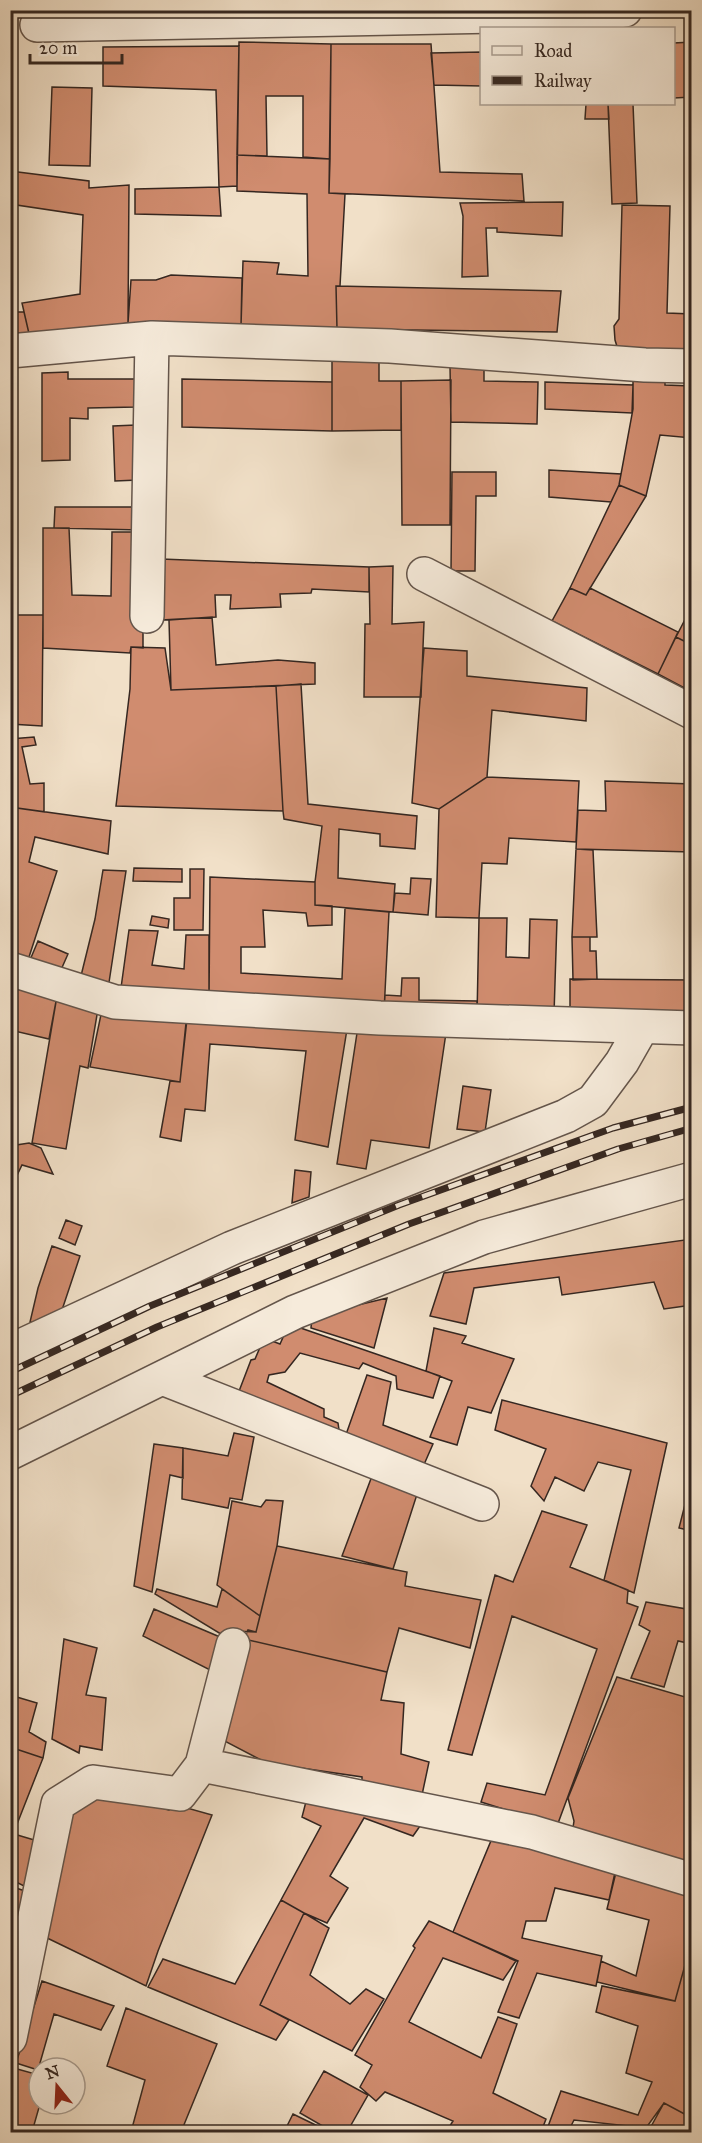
<svg xmlns="http://www.w3.org/2000/svg" width="702" height="2143" viewBox="0 0 702 2143" font-family="'IM FELL Great Primer',serif">
<style>
.building{fill:#d08c6f;stroke:#352721;stroke-width:1.5}
.lines{fill:none;stroke-linecap:round;stroke-linejoin:round}
.minor-casing{stroke:#64554b;stroke-width:36}
.minor{stroke:#f6ebdb;stroke-width:33}
.rail-casing{stroke:#352721;stroke-width:7}
.rail{stroke:#f6ebdb;stroke-width:4.5;stroke-dasharray:14;stroke-linecap:butt}
</style>
<rect width="100%" height="100%" fill="#f1e0c8"/>
<filter id="stains"><feTurbulence type="fractalNoise" baseFrequency=".00333" numOctaves="4"/><feColorMatrix values="0 0 0 0 .2 0 0 0 0 .09 0 0 0 0 .02 0 0 0 .5 -.17"/></filter>
<radialGradient id="worn" r=".72"><stop offset=".6" stop-color="#630" stop-opacity="0"/><stop offset="1" stop-color="#630" stop-opacity=".3"/></radialGradient>
<!-- building -->
<path class="building" d="M239,42L331,44L330,159L303,157V96H266L267,156L237,155Z
M692,42V97L674,98V43Z
M331,44H431L440,172L522,174L524,201L329,193Z
M239,46L237,186L219,187L216,90L103,86V47Z
M482,52V86L434,85L431,53Z
M52,87L92,88L90,166L49,165Z
M586,104H608L609,119H585Z
M608,104H633L637,203L612,204Z
M237,155L330,159L329,193L345,194L340,286H336L337,329L241,326L243,261L279,263L277,274L308,276L307,194L237,191Z
M10,171L89,181V188L129,185L128,323L30,338L22,303L80,294L83,215L10,204Z
M219,187L221,216L135,214V189Z
M563,202L562,236L497,232V228H486L488,276L462,277L463,216L460,203Z
M622,205L670,206L667,313L692,314V354L619,353L615,340L614,326L619,319Z
M171,275L242,278L241,326L128,323L131,280H156Z
M336,286L561,291L557,332L337,329Z
M10,312H24L30,338L10,337Z
M332,360H379V381H401V430L332,431Z
M450,366L484,367V381L538,382L537,424L451,422Z
M68,372V379H135L136,407L88,408V419L70,418V460L42,461V373Z
M633,378L665,379V385L692,386V438L660,435L646,496L619,485L633,409Z
M182,379L332,382V431L182,427Z
M451,380L450,525H402L401,381Z
M545,382L633,385L632,413L545,409Z
M136,425L138,480L115,481L113,426Z
M549,470L621,474L619,485L611,502L549,497Z
M452,472H496V496H476L475,571H451Z
M619,485L646,496L586,595L570,588Z
M55,507H139L140,530L54,528Z
M43,528H69L72,595L111,596L112,532H139L143,617V648L131,647L130,653L43,648Z
M161,559L369,567V592L312,589L311,593L280,594L281,607L230,609L231,595H215L216,617L161,620Z
M393,566L392,624L424,622L421,697H364L365,624H370L369,567Z
M570,588L586,595L590,588L678,632L658,674L552,621Z
M10,605H17L14,657H10Z
M692,606V645L676,637Z
M17,615H43L42,726L10,724L11,660L14,657Z
M212,617L216,665L278,660L315,663V684L171,690L169,620Z
M676,637L692,645V692L658,674Z
M131,647L165,648L171,690L276,686L283,811L116,806L130,689Z
M424,648L467,651V676L587,688L586,721L492,710L487,777L439,809L412,803Z
M301,684L308,804L417,816L415,849L380,846V834L339,829L338,878L395,884L393,912L315,905V882L322,826L284,819L283,811L276,686Z
M34,737L36,745L22,747L30,784L44,783V812L10,807V774L13,764L10,763V739Z
M487,777L579,781L576,842L509,838L507,864L482,863L479,918L436,917L439,809Z
M605,781L692,784V852L576,849L578,810L606,811Z
M10,807L111,821L108,854L35,837L29,862L57,871L28,960L10,956Z
M576,849L593,850L597,937H572Z
M134,868L182,869V882L133,881Z
M190,869H204L203,930H174V898H190Z
M103,870L126,871L108,989L79,984L95,919Z
M210,877L315,882V905L332,906V925L308,926L306,913L263,910L265,947H241V973L342,979L345,908L389,912L384,1012L209,1001Z
M411,878L431,879L428,915L393,912L395,893L410,894Z
M688,904H692V979Z
M152,916L169,919L168,928L150,925Z
M479,918H507L506,957L529,958L530,919L557,920L554,1014L477,1016Z
M129,930L158,931L152,965L184,969L186,935H209V1001L120,995Z
M572,937H590V951H596L597,979L573,980Z
M38,941L68,954L60,972L30,960Z
M10,973L57,996L49,1039L10,1030Z
M402,978H419V1000L477,1001V1016L384,1012L385,995L401,996Z
M570,979L692,980V1014L570,1013Z
M57,996L99,1003L88,1068L80,1066L66,1149L32,1143Z
M103,1005L187,1019L180,1082L90,1067Z
M187,1013L348,1023L328,1147L295,1140L306,1051L210,1044L205,1111L185,1109L181,1141L160,1137L170,1081L180,1082Z
M359,1020L446,1033L429,1148L371,1140L366,1169L337,1164Z
M463,1086L491,1090L485,1132L457,1129Z
M29,1143L41,1148L53,1174L22,1165L10,1190V1146Z
M295,1170L311,1172L309,1197L292,1203Z
M66,1220L82,1226L75,1245L59,1238Z
M692,1239V1305L664,1309L654,1282L562,1295L559,1277L474,1288L466,1324L430,1316L444,1273Z
M52,1246L80,1256L57,1325L30,1322L38,1288Z
M387,1298L374,1348L311,1328L312,1316Z
M289,1324L440,1376L433,1398L397,1389L396,1376L363,1363L359,1369L300,1353L285,1372L269,1375L267,1382L324,1409V1417L338,1423L340,1437L236,1399L251,1360L255,1359L264,1338L280,1344Z
M434,1328L466,1336L462,1343L514,1359L491,1413L468,1407L457,1445L430,1437L452,1381L426,1371Z
M367,1375L391,1382L383,1425L433,1444L422,1469L343,1443Z
M502,1400L667,1443L634,1593L604,1580L631,1470L598,1462L584,1491L555,1477L544,1501L531,1486L546,1449L495,1430Z
M234,1433L254,1437L242,1500L230,1498L228,1508L182,1499L183,1448L228,1456Z
M154,1444L183,1448V1478L170,1475L152,1592L134,1586Z
M375,1468L420,1485L393,1569L342,1556Z
M692,1477V1531L679,1528Z
M266,1500L283,1501L277,1546L260,1616L217,1585L232,1501L261,1507Z
M542,1511L587,1525L570,1567L628,1590L627,1603L638,1607L557,1826L481,1802L487,1783L545,1795L597,1649L512,1616L472,1755L448,1750L495,1575L513,1582Z
M277,1546L407,1572L405,1586L481,1600L470,1648L399,1628L387,1672L244,1639L248,1630L256,1632Z
M157,1589L217,1607L222,1589L260,1616L256,1632L234,1631L229,1639L155,1594Z
M646,1602L692,1610V1644L678,1641L664,1687L631,1678L650,1631L639,1625Z
M154,1609L227,1640L214,1672L143,1636Z
M64,1639L97,1648L86,1695L106,1698L102,1750L80,1746L79,1753L52,1739Z
M244,1639L387,1672L381,1700L404,1703L401,1754L429,1762L422,1795L362,1785V1777L267,1763L213,1735Z
M617,1677L692,1699V1777L686,1797L692,1799V1871L572,1834L574,1821L568,1798Z
M10,1695L37,1703L29,1732L46,1742L43,1758L10,1747Z
M10,1747L43,1758L10,1842Z
M309,1790L425,1819L413,1836L364,1818L330,1876L348,1888L327,1923L304,1913L281,1900L321,1826L302,1817Z
M108,1791L169,1810L173,1804L212,1815L158,1951L146,1986L43,1936L68,1804Z
M14,1834L41,1842L26,1887L10,1879V1842Z
M493,1836L616,1868L609,1900L555,1888L546,1921H526L522,1938L602,1956L596,1986L537,1973L519,2018L498,2012L518,1961L453,1932Z
M618,1864L692,1886V1940L675,2001L597,1982L601,1961L636,1976L649,1920L607,1909Z
M10,1886L31,1893L17,1933L10,1931Z
M281,1900L304,1913L260,2005L289,2020L276,2040L148,1987L163,1959L235,1984Z
M304,1913L329,1928L310,1975L350,2004L366,1989L384,1999L352,2051L260,2005Z
M429,1921L516,1961L503,1980L443,1958L409,2022L481,2058L498,2017L517,2024L493,2093L546,2119L541,2132H446L453,2121L385,2092L376,2101L360,2087L372,2065L355,2055L415,1948L413,1946Z
M692,1940V2118L664,2103L646,2128L574,2120L568,2132H546L561,2091L638,2115L652,2082L626,2073L638,2026L596,2012L602,1986L675,2001Z
M42,1981L114,2006L101,2030L54,2014L38,2070L16,2063Z
M126,2008L217,2044L181,2132H131L145,2080L107,2066Z
M10,2067L39,2075L40,2104L32,2132H10Z
M324,2071L368,2095L347,2132H333L300,2113Z
M664,2103L692,2118V2132H648Z
M293,2114L330,2132H284Z"/>
<g class="lines">
<!-- minor casing -->
<g class="minor-casing">
<path id="minor" d="M37,25L601,14L625,10
M10,351L152,338L390,346L645,365L692,366
M424,574L692,712
M147,616L152,338
M10,969L115,1002L380,1018L692,1028
M10,1351L232,1248L566,1116L593,1101L622,1062L642,1027
M162,1378L482,1504
M10,1453L295,1312L484,1237L692,1179
M202,1765L233,1645
M10,2038L58,1804L93,1782L180,1794L202,1765L532,1832L692,1880"/>
</g>
<!-- minor -->
<use href="#minor" class="minor"/>
<!-- rail casing -->
<g class="rail-casing">
<path id="rail" d="M10,1372L150,1306L399,1205L613,1128L692,1107
M10,1396L157,1327L409,1224L618,1149L692,1128"/>
</g>
<!-- rail -->
<use href="#rail" class="rail"/>
</g>
<!-- margin -->
<rect width="702" height="2143" fill="none" stroke="#f1e0c8" stroke-width="36"/>
<rect x="12" y="12" width="678" height="2119" fill="none" stroke="#352721" stroke-width="3"/>
<rect x="18" y="18" width="666" height="2107" fill="none" stroke="#352721" stroke-width="1.5"/>
<!-- legend -->
<rect x="480" y="27" width="195" height="78" fill="#f6ebdb" stroke="#a99d91" stroke-width="1.5"/>
<rect x="492" y="46" width="30" height="9" fill="#f6ebdb" stroke="#a99d91" stroke-width="1.5"/>
<text x="534" y="57" font-size="18" fill="#352721">Road</text>
<rect x="492" y="76" width="30" height="9" fill="#352721" stroke="#a99d91" stroke-width="1.5"/>
<text x="534" y="87" font-size="18" fill="#352721">Railway</text>
<!-- north arrow -->
<g transform="translate(57 2086) rotate(342)"><circle r="28" fill="#f6ebdb" stroke="#a99d91" stroke-width="1.5"/>
<path d="M0-4.5L10 22L0 15L-10 22Z" fill="#8f2418"/>
<text y="-9" font-size="16" font-weight="bold" text-anchor="middle" fill="#352721">N</text>
</g>
<!-- scale -->
<path d="M30 54v9h92v-9" fill="none" stroke="#352721" stroke-width="3"/>
<text x="39" y="54" font-size="18" fill="#352721" stroke="#f6ebdb" stroke-width="4.5" paint-order="stroke">20 m</text>
<rect width="100%" height="100%" filter="url(#stains)"/>
<rect width="100%" height="100%" fill="url(#worn)"/>
</svg>
